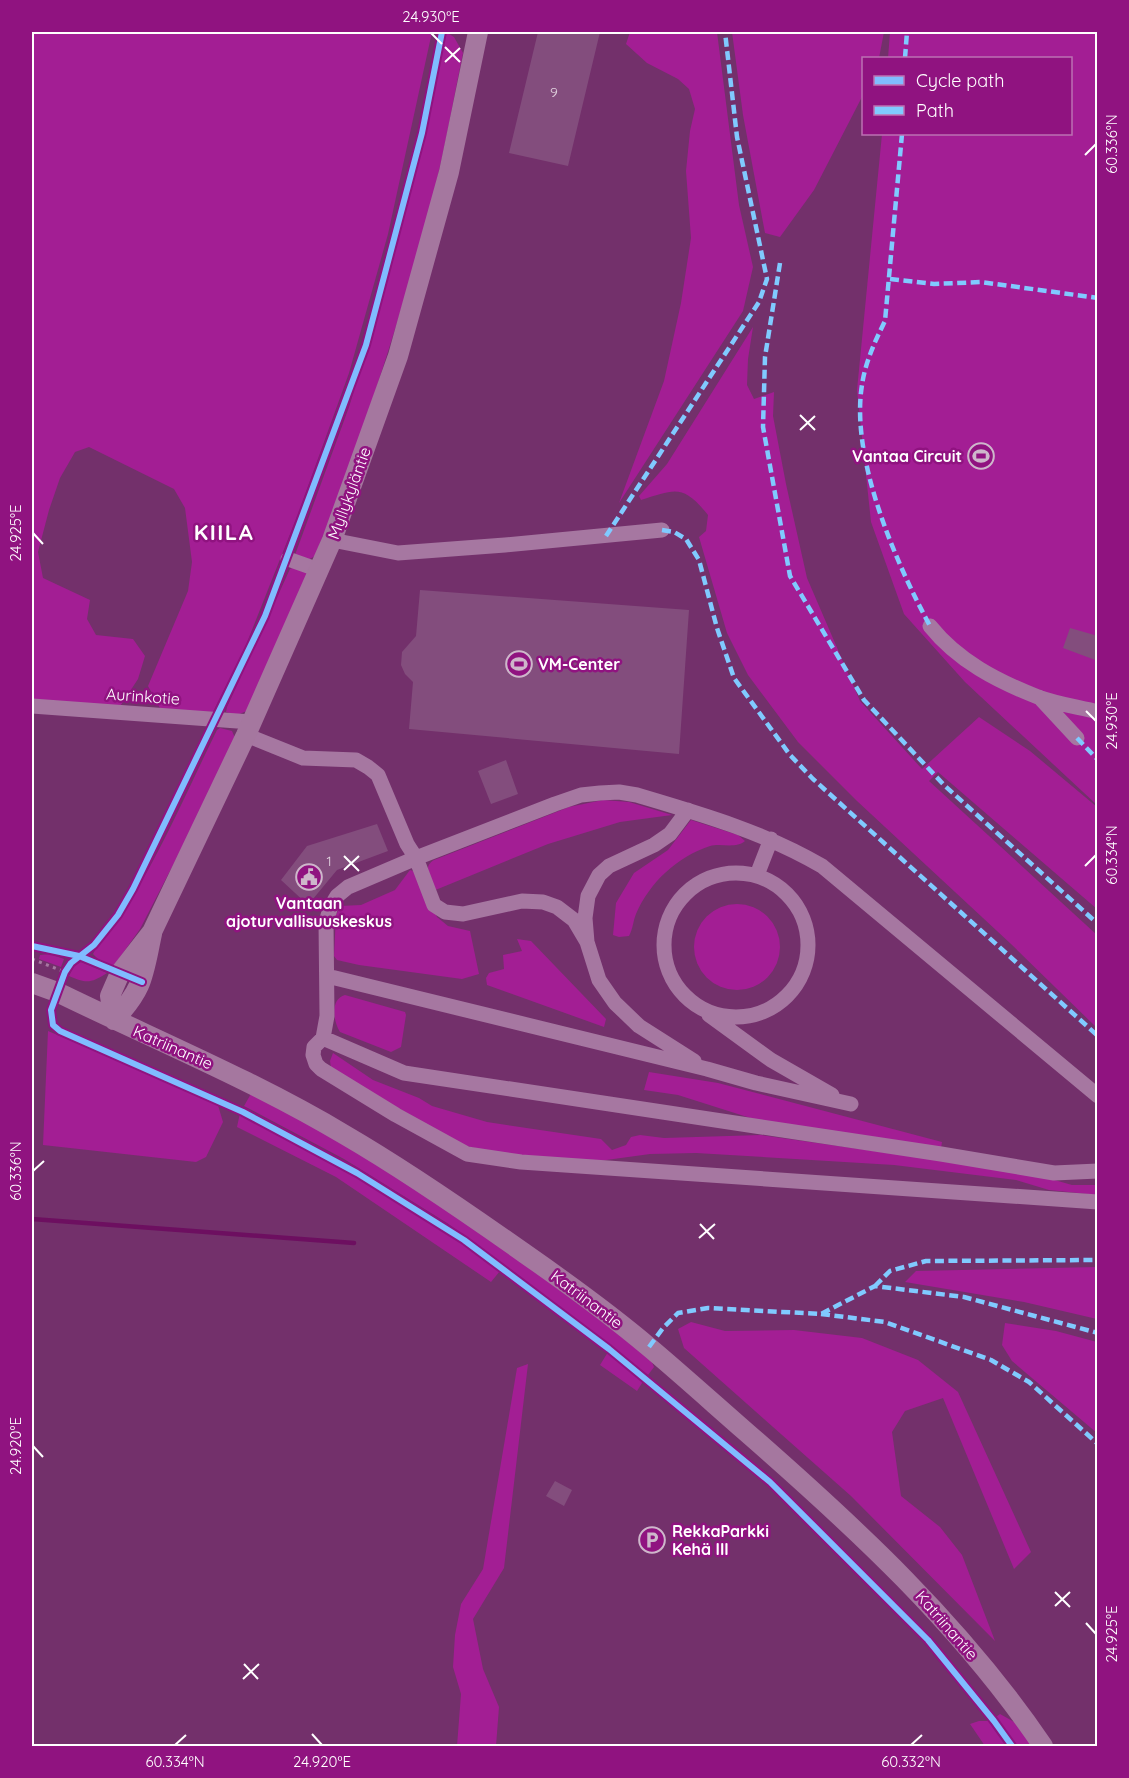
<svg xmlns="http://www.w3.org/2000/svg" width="1129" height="1778" viewBox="0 0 1129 1778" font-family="Quicksand,sans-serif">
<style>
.green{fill:#a31e94}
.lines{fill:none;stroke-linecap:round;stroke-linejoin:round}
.stream{stroke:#6d0f60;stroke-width:4.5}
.building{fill:#834d7d}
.path{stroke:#a677a1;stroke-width:3;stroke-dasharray:3 4.5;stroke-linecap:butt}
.minor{stroke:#a677a1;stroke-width:15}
.major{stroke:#a5779f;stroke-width:20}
.quiet{stroke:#80caff;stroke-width:4.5;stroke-dasharray:9 4.5;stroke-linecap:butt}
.cycleway-casing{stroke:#901380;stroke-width:10}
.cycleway{stroke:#80bcff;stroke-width:6}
.ticks{fill:none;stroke:#fff;stroke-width:2}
.labels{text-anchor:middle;stroke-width:5;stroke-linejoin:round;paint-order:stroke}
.number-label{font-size:14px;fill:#e0d2de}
.poi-label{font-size:16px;font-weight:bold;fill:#fff;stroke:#901380;text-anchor:start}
.street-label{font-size:16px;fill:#fff;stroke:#901380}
.district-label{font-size:22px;font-weight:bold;letter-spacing:1.5px;fill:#fff;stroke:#901380}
.neatline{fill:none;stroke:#fff;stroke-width:2}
.ticks-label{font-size:15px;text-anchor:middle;fill:#fff}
</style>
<rect width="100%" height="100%" fill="#73306b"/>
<!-- green -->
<path class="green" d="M32,32H432L388,234L349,373L298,514L246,645L213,712L161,710L148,686L188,591L192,562L185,508L174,489L89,447L75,452L60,478L49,510L38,552L43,578L90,600L87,619L96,635L133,639L145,656L138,679L119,708L32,700Z
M446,32L454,37L463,53C453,101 445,149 433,196C401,318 362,439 315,556L308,560L295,555L349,407L389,275L418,164Z
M630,32H717L739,205L753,267L743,311L619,503L664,381L681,303L691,238L686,171L690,131L695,109L689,89L678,79L647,63L626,44Z
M732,32H884L879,58H864L863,95L814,190L780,237L765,233L743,115Z
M890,32H1097V805L965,682L904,614L871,522L857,390L882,134H1070V58H888Z
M753,327L748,359L747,385L754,399L774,392L773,416L786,484L807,578L860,701L922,769L979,717L1030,751L1097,807V909L938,772L929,781L1097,935V1028L1011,944L857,801L798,742L748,675L727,633L699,537L706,531L708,515C683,484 676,489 641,500L639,496L667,464Z
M294,567L307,572L308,578L249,710L237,715L226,712L227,707L290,569Z
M220,728L232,731L235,738L234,747L140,929L113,967L99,960L93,954L95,950C148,885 180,805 217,730Z
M603,800L629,802L672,815L620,822L548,844L433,891C430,880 422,867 434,860L569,807Z
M691,820L738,835L745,841C736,849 721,843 710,846C677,857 650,882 636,914C633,921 633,929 629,936L619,937L613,935L616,903L634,873L668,850Z
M410,870L413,871L437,917L448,926L470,931L479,974L462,979L359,965L337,960L334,956L336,915L340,906L361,905L395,890Z
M694 947a43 43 0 1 1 86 0a43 43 0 1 1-86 0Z
M517,939L531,941L606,1019L604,1027L487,985L486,978L489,973L504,969L503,955L522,951Z
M50,954L64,959L61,967L39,959L40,955Z
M81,962L107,973C91,983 87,984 69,976L74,966Z
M345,995L405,1012L406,1015L401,1047L391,1052L340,1032C333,1021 330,999 345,995Z
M48,1031L217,1102L223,1122L206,1157L196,1162L43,1145Z
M333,1053L373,1080L419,1098L432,1106L487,1122L601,1139L612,1150L626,1145L631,1137L640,1135L664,1138L761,1135L1030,1173L1072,1185H1097V1195L1049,1190L1016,1180L894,1165L696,1153L650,1154L599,1161L501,1154L466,1146L442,1134L331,1068L330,1061Z
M649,1072L718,1083L942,1142L941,1148L763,1122L678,1095L644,1090Z
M252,1092L357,1148L507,1248L650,1358L654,1367L648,1375L517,1274L447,1223L344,1159L244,1106Z
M240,1113C330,1161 419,1209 500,1271L491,1282L336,1177L237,1127Z
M1097,1267V1319L1024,1302L905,1282L916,1271Z
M691,1322L725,1331L794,1330L862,1338L918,1360L958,1392L1031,1552L1014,1569L943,1398L905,1411L892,1432L901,1496L940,1527L962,1555L995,1641L851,1496L684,1348L678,1329Z
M1005,1323L1056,1331L1097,1342V1433L1012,1361L1002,1345Z
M608,1352L641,1377L642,1383L637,1391L600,1365Z
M528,1364L504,1568L473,1619L483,1669L499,1707L496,1746H457L461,1694L453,1667L455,1635L461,1604L483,1569L517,1368Z
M1000,1714L1016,1723L1032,1746H1016L996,1717Z
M979,1721H988L1006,1746H985L970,1724Z"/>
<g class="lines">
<!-- stream -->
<path class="stream" d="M32,1219L354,1243"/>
</g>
<!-- building -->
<path class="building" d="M538,32H600L568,166L509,153Z
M420,590L689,610L679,754L409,729L413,682L405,674L401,665L402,652L416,636Z
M1070,628L1098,636V661L1063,648Z
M506,760L518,794L491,804L478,771Z
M377,824L388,851L337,870L308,905L281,880L307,846Z
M555,1481L572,1490L564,1506L546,1496Z"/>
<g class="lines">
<!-- path -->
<path class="path" d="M32,959L65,972"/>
<!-- minor -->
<path class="minor" d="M332,540L398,553L505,545L662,530
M288,559L319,570
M930,626C958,661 997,681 1038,697C1057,704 1078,707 1098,712
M1039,697L1077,738
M32,706L251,722
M246,735L303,758L356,760L368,767L378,775L407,844L416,858L434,905L445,912L463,914L522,901L543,902L557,907L574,920L587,942
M688,810L670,834L654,845L609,866L599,875L588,896L585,918L587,942L599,980L615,1003L639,1026L694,1061
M664 945a72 72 0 1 1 144 0a72 72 0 1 1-144 0Z
M757,875L771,839
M327,976L707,1069L756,1083L851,1104
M709,1015L771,1060L832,1095
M323,1038L404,1073L941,1154L1054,1173L1098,1171
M1098,1096L822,866C764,832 701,814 637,795L619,792L600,793L581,795L555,804L416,858L348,887L337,896L331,906L326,922L327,1016L323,1038L314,1047L313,1055L316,1064L321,1069L396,1115L467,1154L521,1162L1098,1202"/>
<!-- major -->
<path class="major" d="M32,983L57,992C153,1039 253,1080 345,1135C407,1171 466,1212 524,1253C567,1283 610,1314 650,1348C682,1375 713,1403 745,1431C856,1528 960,1624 1043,1746
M114,1020L110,996L120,973L152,932L246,735L332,540L398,356L449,172L478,32
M114,1020C144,988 143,976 152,934"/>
<!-- quiet -->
<path class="quiet" d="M905,58L907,32
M902,134L885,321C875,341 865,363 862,385C850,458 896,563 930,626
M780,263L765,357L763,427L790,576L864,700L945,786L1098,924
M890,279L934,284L981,282L1098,298
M662,530L674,532L686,539L699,560L717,628L734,678L790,755L813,779L1098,1036
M606,536L759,302L767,279L737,137L725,32
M1077,738L1098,760
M875,1286L890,1271L926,1261L1098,1260
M821,1314L885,1322L991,1360L1029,1382L1098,1444
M649,1347L663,1328L678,1313L708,1308L821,1314L875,1286L964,1297L1098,1333"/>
<!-- cycleway casing -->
<g class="cycleway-casing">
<path id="cycleway" d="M442,32L422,133L366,345L265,616L133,889L118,915L94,945L71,963L65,972L51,1010L53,1025L60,1031L243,1112L357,1173L464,1240L609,1349L770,1482L928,1640L994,1721L1012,1746
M32,946L79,956L142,982"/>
</g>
<!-- cycleway -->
<use href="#cycleway" class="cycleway"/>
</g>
<!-- ticks -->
<path class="ticks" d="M431,33L442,44M445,47L460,62M445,62L460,48M1085,155L1096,144M800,415L815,430M800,430L815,416M33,533L43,544M1086,711L1096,721M344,856L359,871M1085,866L1096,855M344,870L359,856M33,1171L44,1161M700,1224L714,1239M699,1238L715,1224M33,1446L43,1457M1055,1592L1070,1607M1055,1606L1070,1592M1086,1623L1096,1634M244,1664L258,1679M243,1679L259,1664M312,1734L322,1745M175,1745L186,1735M911,1745L922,1735"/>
<!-- icons -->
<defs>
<g id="stadium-ring" transform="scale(1.35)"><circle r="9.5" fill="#901380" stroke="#ceb7cb" stroke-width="1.5"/><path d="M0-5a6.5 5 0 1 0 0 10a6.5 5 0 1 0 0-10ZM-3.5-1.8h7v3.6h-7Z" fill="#ceb7cb"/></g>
<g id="civic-ring" transform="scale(1.35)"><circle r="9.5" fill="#901380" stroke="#ceb7cb" stroke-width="1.5"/><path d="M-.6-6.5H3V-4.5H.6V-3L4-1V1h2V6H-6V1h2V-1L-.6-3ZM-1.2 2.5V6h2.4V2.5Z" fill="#ceb7cb"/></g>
<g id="parking-ring" transform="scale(1.35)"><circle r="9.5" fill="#901380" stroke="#ceb7cb" stroke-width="1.5"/><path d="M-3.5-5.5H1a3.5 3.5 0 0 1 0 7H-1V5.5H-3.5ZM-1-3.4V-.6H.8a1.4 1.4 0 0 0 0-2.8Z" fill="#ceb7cb"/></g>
</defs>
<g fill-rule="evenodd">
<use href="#stadium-ring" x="981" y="456"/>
<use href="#stadium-ring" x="519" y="664"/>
<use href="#civic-ring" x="309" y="877"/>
<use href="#parking-ring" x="652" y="1540"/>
</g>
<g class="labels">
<!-- number labels -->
<g class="number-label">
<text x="554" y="97">9</text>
<text x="329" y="866">1</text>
</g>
<!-- poi labels -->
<g class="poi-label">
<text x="962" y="462" text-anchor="end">Vantaa Circuit</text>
<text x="538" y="670">VM-Center</text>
<text x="309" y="909" text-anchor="middle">Vantaan<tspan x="309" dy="18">ajoturvallisuuskeskus</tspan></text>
<text x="672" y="1537">RekkaParkki<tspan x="672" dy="18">Kehä III</tspan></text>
</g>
<!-- street labels -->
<g class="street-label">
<text transform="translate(349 493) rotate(-70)" y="6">Myllykyläntie</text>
<text transform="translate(143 696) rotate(4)" y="6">Aurinkotie</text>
<text transform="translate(173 1047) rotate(24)" y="6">Katriinantie</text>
<text transform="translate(587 1299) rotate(37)" y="6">Katriinantie</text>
<text transform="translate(947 1625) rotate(49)" y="6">Katriinantie</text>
</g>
<!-- district labels -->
<g class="district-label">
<text x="224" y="540">KIILA</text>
</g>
</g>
<!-- border -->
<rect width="1129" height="1778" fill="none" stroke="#901380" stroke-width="66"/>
<!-- legend -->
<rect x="862" y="57" width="210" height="78" fill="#901380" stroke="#bc71b3" stroke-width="1.5"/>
<rect x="874" y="76" width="30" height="9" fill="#80bcff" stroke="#bc71b3" stroke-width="1.5"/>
<text x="916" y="87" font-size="18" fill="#ffffff">Cycle path</text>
<rect x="874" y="106" width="30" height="9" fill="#80caff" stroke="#bc71b3" stroke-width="1.5"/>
<text x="916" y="117" font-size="18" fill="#ffffff">Path</text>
<rect x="33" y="33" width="1063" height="1712" class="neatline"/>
<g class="ticks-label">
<text x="431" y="22">24.930°E</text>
<text transform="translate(1112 144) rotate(-90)" y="5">60.336°N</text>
<text transform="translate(16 533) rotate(-90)" y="5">24.925°E</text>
<text transform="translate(1112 721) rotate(-90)" y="5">24.930°E</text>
<text transform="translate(1112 855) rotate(-90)" y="5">60.334°N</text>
<text transform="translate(16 1171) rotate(-90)" y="5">60.336°N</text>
<text transform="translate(16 1446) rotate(-90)" y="5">24.920°E</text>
<text transform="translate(1112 1634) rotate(-90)" y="5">24.925°E</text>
<text x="175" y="1767">60.334°N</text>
<text x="322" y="1767">24.920°E</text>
<text x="911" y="1767">60.332°N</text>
</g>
</svg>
